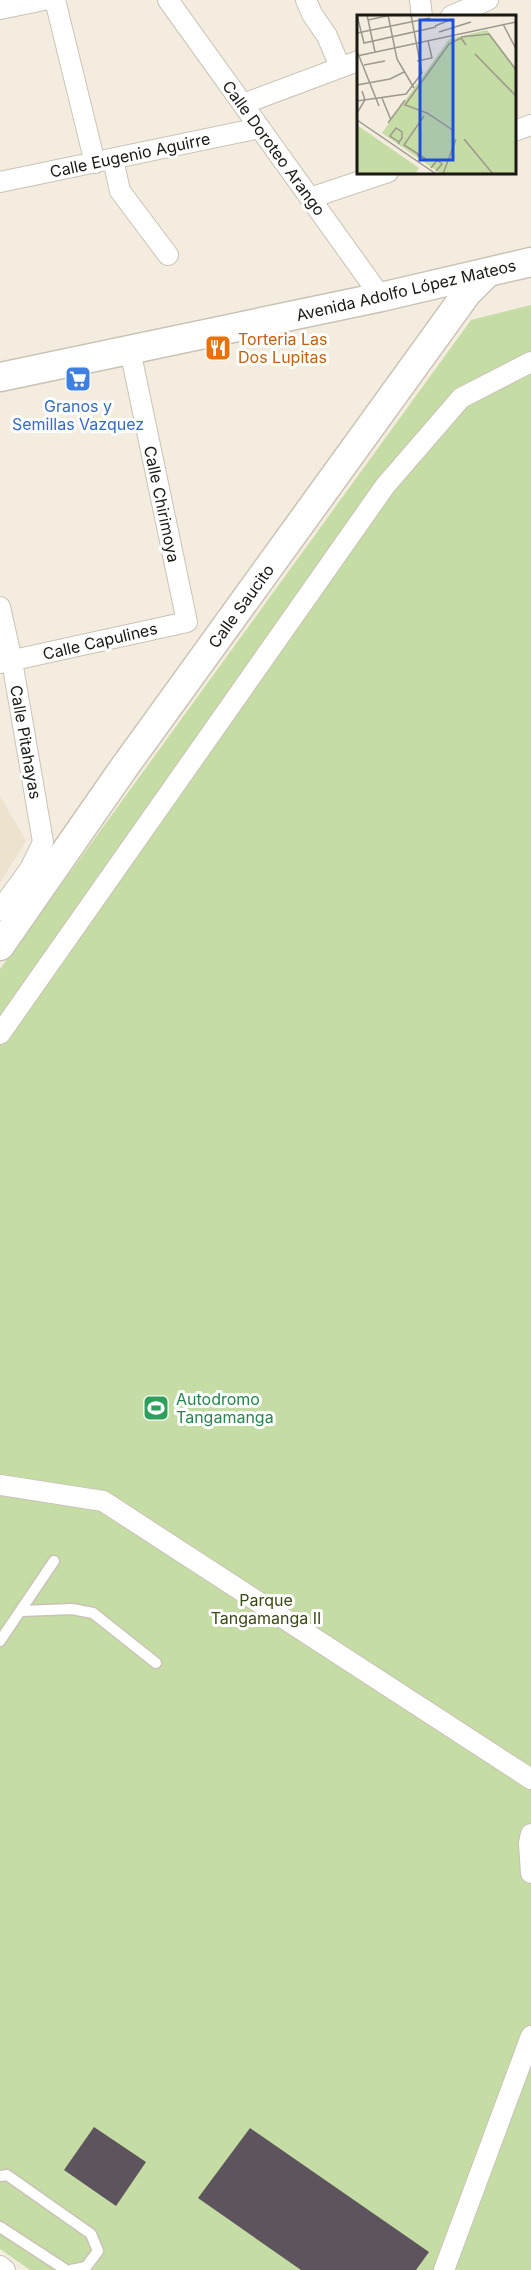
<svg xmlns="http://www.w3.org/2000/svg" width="531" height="2270" viewBox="0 0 531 2270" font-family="Inter,sans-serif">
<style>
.built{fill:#ede2ce}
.green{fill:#c5dca4}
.building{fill:#5e545d}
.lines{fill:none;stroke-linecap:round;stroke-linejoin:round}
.lane-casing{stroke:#c9c3b6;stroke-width:13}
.street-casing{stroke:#c9c3b6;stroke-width:22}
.secondary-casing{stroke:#c9c3b6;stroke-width:31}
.lane{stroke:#fff;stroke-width:10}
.street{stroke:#fff;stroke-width:20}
.secondary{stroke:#fff;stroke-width:28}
.labels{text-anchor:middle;stroke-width:6;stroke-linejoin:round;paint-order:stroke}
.street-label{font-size:16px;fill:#1a1813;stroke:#fff}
.food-label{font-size:16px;fill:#c56008;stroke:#fff;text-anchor:start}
.shop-label{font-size:16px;fill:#366cbe;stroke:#fff}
.leisure-label{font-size:16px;fill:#27864d;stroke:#fff;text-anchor:start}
.park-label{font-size:16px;fill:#384913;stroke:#fff}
.inset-road{fill:none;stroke:#9d988d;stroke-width:1.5}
.view{fill:#1d4ed8;fill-opacity:0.15;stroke:#1d4ed8;stroke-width:3}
.inset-edge{fill:none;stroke:#1a1813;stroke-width:3}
</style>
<rect width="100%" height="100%" fill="#f4eddf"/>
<!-- built -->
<path class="built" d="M0,796L26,841L0,883Z"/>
<!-- green -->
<path class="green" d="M531,305V2270H30L0,2249V969L471,320Z"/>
<!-- building -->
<path class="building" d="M94,2127L146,2162L116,2206L64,2170Z
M250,2128L429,2252L416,2270H301L198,2198Z"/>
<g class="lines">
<!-- lane casing -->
<g class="lane-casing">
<path id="lane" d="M21,1611L72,1609L93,1613L156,1663
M0,1641L54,1561
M0,2176L7,2175L91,2234L98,2251L86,2267L71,2270
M0,2227L66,2270"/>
</g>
<!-- street casing -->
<g class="street-casing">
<path id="street" d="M55,0L95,163
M168,0L381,297
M306,0L312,14L327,36L340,67
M420,0L422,16
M0,9L44,0
M451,16L488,0
M243,104L358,61
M514,131L531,125
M113,159L120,191L168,255
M0,182L260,128
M310,198L388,172
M0,607L12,661L43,842L30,869L0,910
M0,663L187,622L130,350
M0,1034L385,486L461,398L531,362
M0,1485L103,1501L531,1779
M531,1834L529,1843L531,1873
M0,2266L5,2270
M444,2270L531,2036"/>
</g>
<!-- secondary casing -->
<g class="secondary-casing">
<path id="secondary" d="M0,377L381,297L531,262
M0,946L123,769L467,293L488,272"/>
</g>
<!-- lane -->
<use href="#lane" class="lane"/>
<!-- street -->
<use href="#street" class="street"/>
<!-- secondary -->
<use href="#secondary" class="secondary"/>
</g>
<!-- icons -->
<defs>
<g id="restaurant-square" transform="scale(1.35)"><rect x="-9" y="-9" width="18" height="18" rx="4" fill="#e8710a" stroke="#fff"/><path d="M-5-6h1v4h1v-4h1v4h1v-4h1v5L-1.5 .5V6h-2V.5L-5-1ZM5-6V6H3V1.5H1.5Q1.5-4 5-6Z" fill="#fff"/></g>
<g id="supermarket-square" transform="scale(1.35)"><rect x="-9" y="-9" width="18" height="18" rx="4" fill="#3f7fe0" stroke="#fff"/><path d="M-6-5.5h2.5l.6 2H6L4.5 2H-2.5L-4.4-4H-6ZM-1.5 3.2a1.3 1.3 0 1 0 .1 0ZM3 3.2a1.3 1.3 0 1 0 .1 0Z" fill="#fff"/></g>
<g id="stadium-square" transform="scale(1.35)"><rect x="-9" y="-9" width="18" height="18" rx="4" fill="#2e9e5b" stroke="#fff"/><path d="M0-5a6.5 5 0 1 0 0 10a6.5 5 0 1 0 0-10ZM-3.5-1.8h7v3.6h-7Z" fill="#fff"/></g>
</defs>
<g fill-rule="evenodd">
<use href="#restaurant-square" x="218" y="348"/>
<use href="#supermarket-square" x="78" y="379"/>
<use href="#stadium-square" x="156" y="1408"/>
</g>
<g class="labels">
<!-- street labels -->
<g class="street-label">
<text transform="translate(274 148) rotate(54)" y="6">Calle Doroteo Arango</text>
<text transform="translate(130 155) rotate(-12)" y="6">Calle Eugenio Aguirre</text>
<text transform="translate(406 290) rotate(-13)" y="6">Avenida Adolfo López Mateos</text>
<text transform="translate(162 504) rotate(78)" y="6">Calle Chirimoya</text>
<text transform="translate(241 606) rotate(-54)" y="6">Calle Saucito</text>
<text transform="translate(100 641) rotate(-13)" y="6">Calle Capulines</text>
<text transform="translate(26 742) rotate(80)" y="6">Calle Pitahayas</text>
</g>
<!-- food labels -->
<g class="food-label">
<text x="238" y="345">Torteria Las<tspan x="238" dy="18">Dos Lupitas</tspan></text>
</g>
<!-- shop labels -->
<g class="shop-label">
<text x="78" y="412">Granos y<tspan x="78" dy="18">Semillas Vazquez</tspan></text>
</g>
<!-- leisure labels -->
<g class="leisure-label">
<text x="176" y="1405">Autodromo<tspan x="176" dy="18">Tangamanga</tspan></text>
</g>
<!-- park labels -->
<g class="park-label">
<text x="266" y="1606">Parque<tspan x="266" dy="18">Tangamanga II</tspan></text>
</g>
</g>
<!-- overview -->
<g transform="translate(357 15)">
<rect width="159" height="159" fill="#f4eddf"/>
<path d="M130,15L159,53V159H84L25,118L92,24ZM0,110L62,153L58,159H0Z" fill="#c5dca4"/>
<path class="inset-road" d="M0,0L7,28L79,12M10,0L18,37M31,0L40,44L57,73M11,5L34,0M146,9L159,34M78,11L95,4M82,17L114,7M0,18L73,3M104,22L132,19L159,55M0,36L22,91M118,39L159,81M0,41L159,7M60,46L75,43L71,26M7,50L28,46M0,70L33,64L47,57M25,83L34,105M0,86L49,79L65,58L54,0M0,98L8,85L5,76M0,105L79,159M31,108L48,85M97,116L70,98L48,90L92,29L104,23L109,30M107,124L136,159M41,129L42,128V127L45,123V117L39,113L33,121L42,127M60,140L69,144L47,130L67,101M74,153L80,145L85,149L79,156M86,159L99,124"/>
<path class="view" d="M63,5H96V145H63Z"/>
<rect width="159" height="159" class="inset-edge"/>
</g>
</svg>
